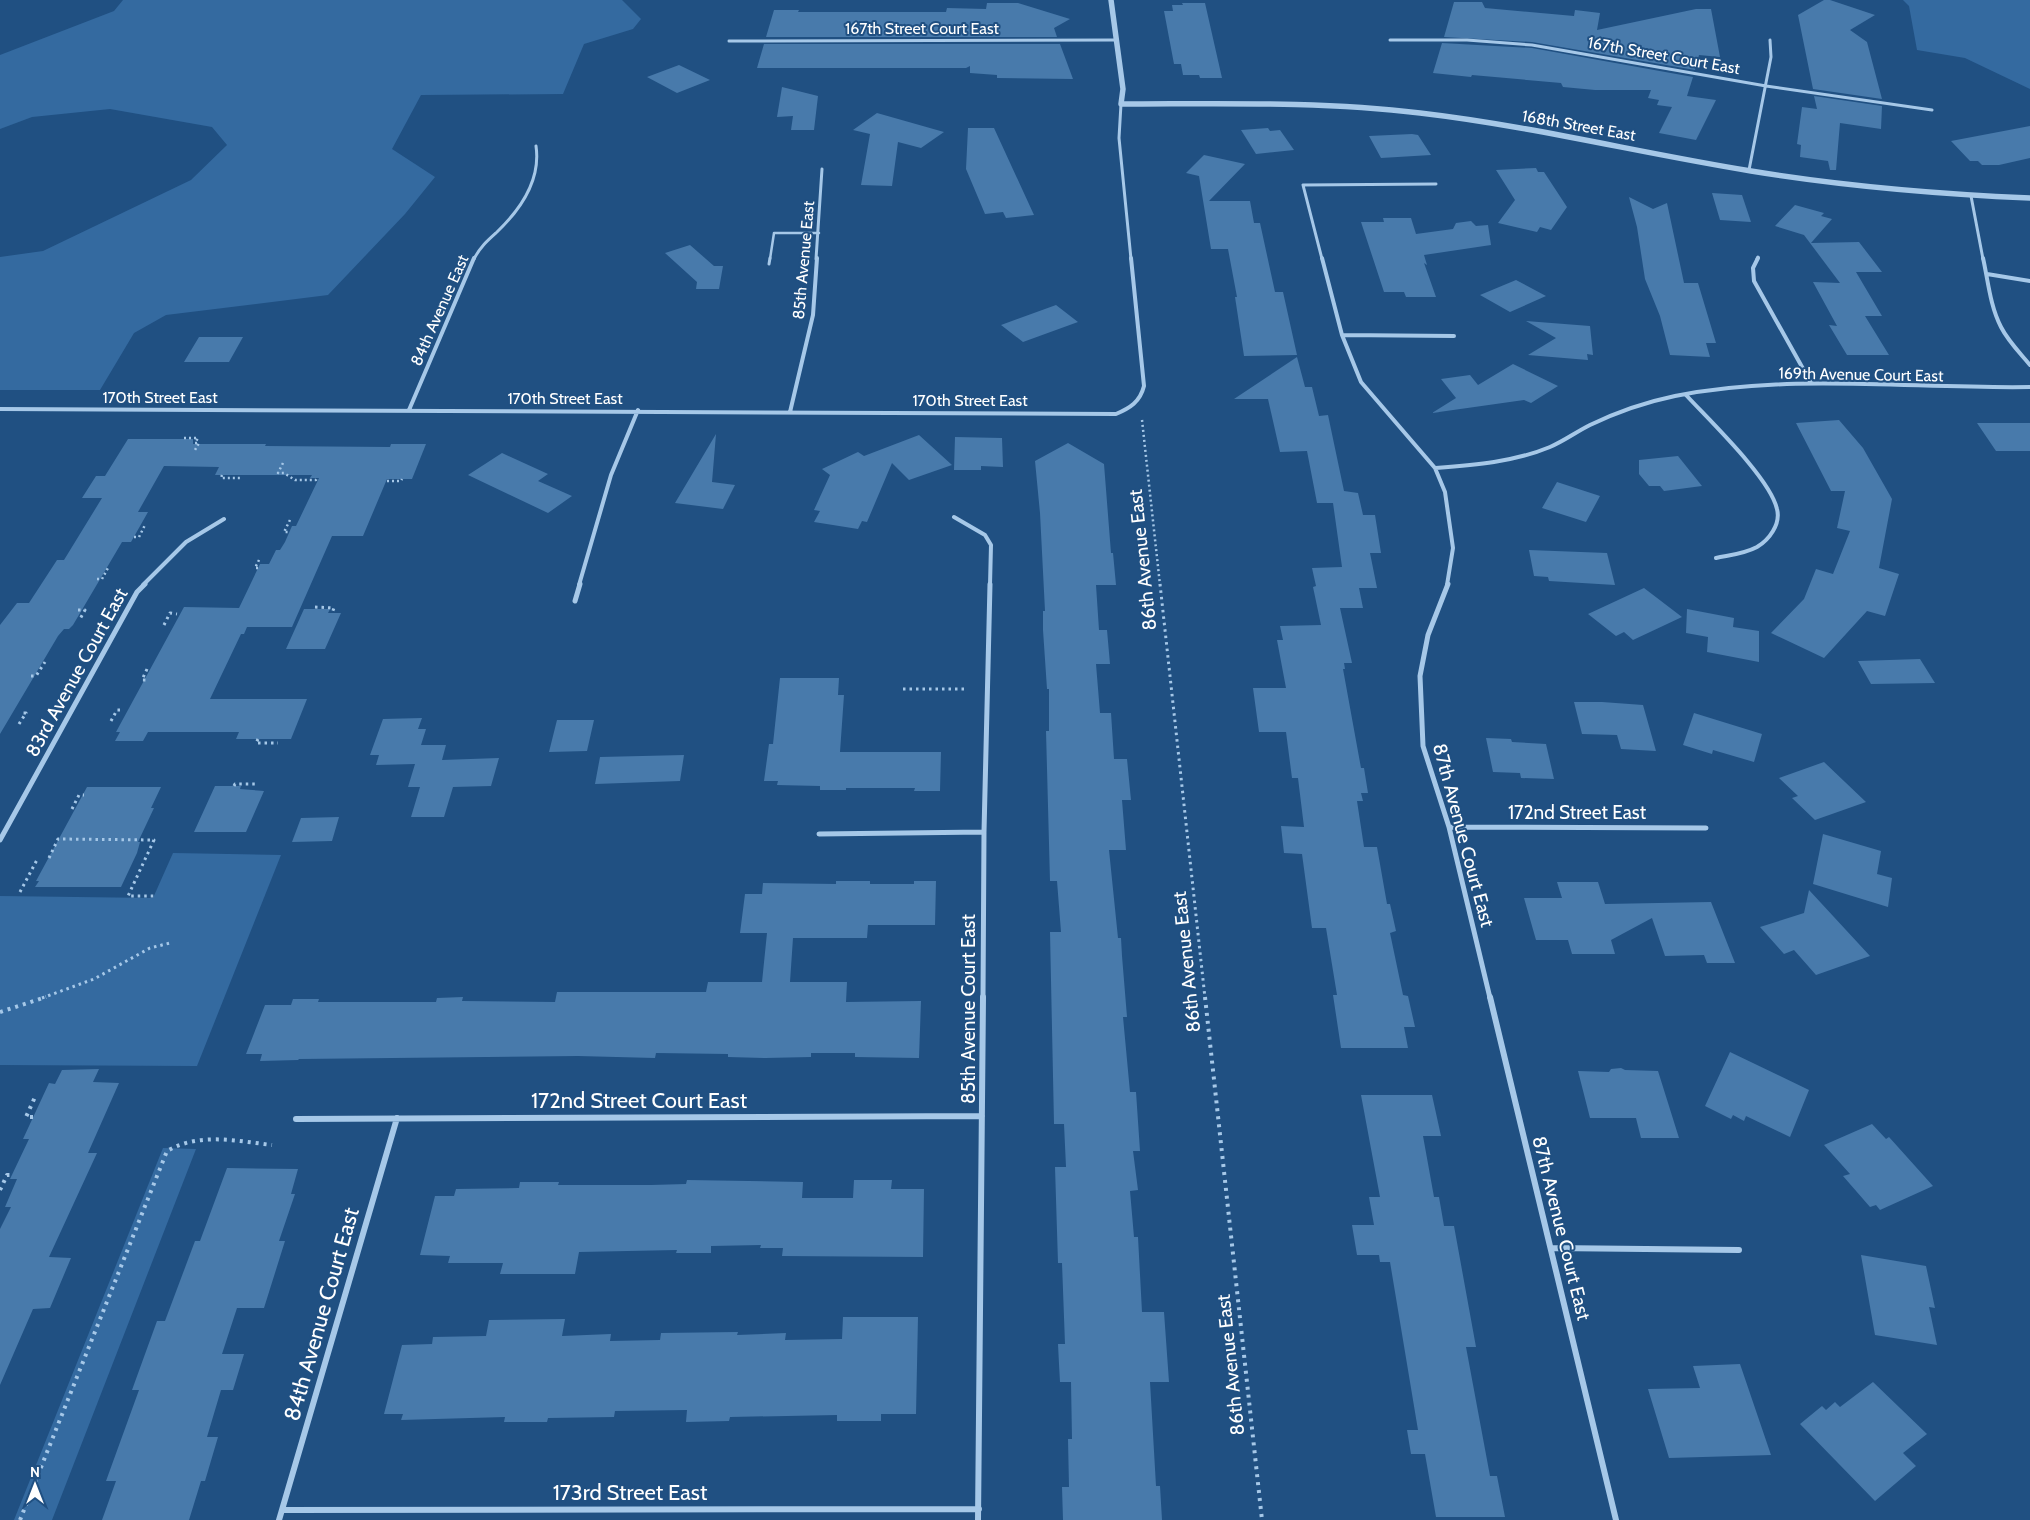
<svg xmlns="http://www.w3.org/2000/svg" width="2030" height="1520" viewBox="0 0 2030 1520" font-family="Cabin,sans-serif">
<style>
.green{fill:#346aa0}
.building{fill:#487aab}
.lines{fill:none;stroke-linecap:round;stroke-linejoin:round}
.path-far2{stroke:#a6c8e8;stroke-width:2.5;stroke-dasharray:2 3;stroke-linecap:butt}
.path-far1{stroke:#a6c8e8;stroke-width:3;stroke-dasharray:2.5 4;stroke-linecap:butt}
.path{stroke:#a6c8e8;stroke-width:4;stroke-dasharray:3 5;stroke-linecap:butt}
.service-far1{stroke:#a6c8e8;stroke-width:2.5}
.service{stroke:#a6c8e8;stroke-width:3}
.minor-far3{stroke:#a6c8e8;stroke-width:3}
.minor-far2{stroke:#a6c8e8;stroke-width:4}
.minor-far1{stroke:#a6c8e8;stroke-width:5}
.minor{stroke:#a6c8e8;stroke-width:6}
.tertiary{stroke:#a6c8e8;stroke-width:5.5}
.labels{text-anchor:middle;stroke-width:4;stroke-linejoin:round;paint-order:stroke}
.far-street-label{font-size:16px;fill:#fff;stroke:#205082}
.street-label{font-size:19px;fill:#fff;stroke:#205082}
.near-street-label{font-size:22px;fill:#fff;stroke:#205082}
</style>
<rect width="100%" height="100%" fill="#205082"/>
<!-- green -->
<path class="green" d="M123,0H622L641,19L633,29L584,44L563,94L421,95L392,149L435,177L405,214L328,295L166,315L134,333L100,390H0V257L43,251L191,180L227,145L212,127L110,109L32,117L0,129V55L114,11Z
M1903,0H2030V89L1965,58L1917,50L1909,6Z
M173,853L281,855L197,1066L0,1065V896L153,898Z
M163,1148L196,1149L52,1520H14Z"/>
<!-- building -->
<path class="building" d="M1824,0H1830L1875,15L1850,30L1867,42L1882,99L1813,89L1798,15Z
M1454,2H1482L1485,8L1574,16L1575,10L1600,13L1597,30L1696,9H1711L1720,57L1699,55L1695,70L1532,42L1444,37Z
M987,3H1018L1070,19L1054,28L1057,37H766L774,10H799L798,12H946L947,8L986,9Z
M1182,3H1205L1222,78H1200L1199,75H1183L1181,64H1174L1164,11H1173L1172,5H1183Z
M1442,43L1532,48L1693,77L1687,96L1716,100L1696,140L1659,133L1672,107L1657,105L1659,100L1648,98L1651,90H1595L1563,87L1561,83L1472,75L1471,77L1433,73Z
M764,44H1060L1073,79L997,78V75L970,73V66L966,68H757Z
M679,65L710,80L677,93L647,77Z
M782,87L818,96L814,130H791L793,116L777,117Z
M1814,96L1882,106L1881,129L1840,123L1836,170H1830L1828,161L1800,157L1801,145L1797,144L1802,107L1817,109Z
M877,113L944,132L921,148L898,142L892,186L861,185L870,134L853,130Z
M2030,126V158L1999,165H1982L1978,161H1970L1951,141Z
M968,128H994L1034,215L1006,218L1003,212L985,214L966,169Z
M1268,128L1270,131L1280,130L1294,150L1256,154L1241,130Z
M1412,134L1418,135L1431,155L1381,158L1369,136Z
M1204,155L1245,164L1209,201H1250L1254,223H1260L1275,292H1283L1297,355L1244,356L1235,297H1237L1228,249H1211L1199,176L1186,173Z
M1536,168L1538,172H1544L1567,207L1551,230L1540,227L1537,232L1498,223L1515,200L1496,170Z
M1712,193L1742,195L1751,222L1720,220Z
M1629,197L1653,209L1667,203L1684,283H1698L1716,343H1706L1710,357L1670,355L1660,316L1645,279L1637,227Z
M1795,205L1824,213L1821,216L1832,219L1811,243L1859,242L1882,272H1856L1882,316H1865L1889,355H1847L1829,325L1837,326L1813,282L1840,283L1804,235L1775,226Z
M1383,218H1411L1416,234L1453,229L1456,223L1471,221L1476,226L1488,225L1491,245L1424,255L1427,265L1424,263L1436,297H1406L1404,292H1384L1361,222H1384Z
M690,245L714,266H723L719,289H696L697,282L665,253Z
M1516,280L1546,296L1510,312L1480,295Z
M1056,305L1078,322L1023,342L1001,325Z
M1526,321L1590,326L1593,355L1587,354L1588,360L1528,355L1556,338Z
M199,337H243L229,362H184Z
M1297,357L1305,387H1312L1319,416L1328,415L1344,491L1358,493L1363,515H1375L1381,553H1370L1377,588H1359L1363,608H1340L1352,663H1344L1345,669H1343L1361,768H1364L1368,793H1361L1363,801H1357L1364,847H1377L1387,904H1390L1396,931L1390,933L1403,995L1408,996L1415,1027H1404L1408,1048H1341L1333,995H1337L1326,928H1312L1302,854L1284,853L1281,826L1304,827L1298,778H1292L1286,732H1259L1253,688H1286L1277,640H1283L1280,626L1321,625L1313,587L1316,586L1312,568L1342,567L1333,503H1317L1307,451L1280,452L1268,399H1234Z
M1513,364L1558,386L1531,403L1524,400L1432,413L1456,398L1441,379L1470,375L1478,385Z
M1839,420L1863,448L1892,499L1879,568L1899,574L1885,616L1867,611L1824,658L1771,633L1804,599L1816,569L1833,574L1850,531L1837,528L1845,491H1831L1796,423Z
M1977,423H2030V451H1996Z
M716,434L712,482L735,485L723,509L675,503Z
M919,435L952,465L909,480L892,463L867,522L862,521L858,529L814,522L820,511L814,510L830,475L822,469L858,452L864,456Z
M955,437L1002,438L1003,467L981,466V470H954Z
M128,439H193V444H266L265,446L390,447L391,444H426L412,479H387L363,536H332L292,627H247L244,634H241L210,699H307L291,739H236L239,732H148L143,741H115L120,732H116L184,607L239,608L260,564H269L276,550H280L285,542L292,526H296L319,478H310L312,475H215L219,467L164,466L138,512H148L131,542H122L73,625L69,629H64L58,636L0,734V625L17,603H29L57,560H64L102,498H82L96,476H105Z
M1068,443L1104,464L1111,553H1113L1116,585H1096L1099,630H1107L1110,664H1096L1100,713H1111L1114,759H1127L1131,800H1122L1126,850H1109L1118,938H1121L1122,956L1127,1017H1123L1130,1092H1136L1140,1151H1133L1138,1190L1130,1191L1134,1237H1138L1142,1312H1164L1169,1382H1150L1156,1486H1160L1162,1520H1063L1062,1487H1069L1068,1439H1072L1071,1382H1060L1059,1364L1058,1344H1065L1062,1263H1058L1055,1167H1066L1064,1124H1054L1050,932H1061L1057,881H1050L1046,731H1049V689H1047L1043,630V611H1045L1040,513L1035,461Z
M502,453L548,474L538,481L572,496L548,513L468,475Z
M1678,456L1702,486L1664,491L1660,486H1649L1639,474V460Z
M1557,482L1600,496L1586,522L1542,508Z
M1529,550L1607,553L1615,585L1549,581L1548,577L1534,576Z
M1644,588L1682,617L1633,640L1624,632L1616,636L1588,614Z
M304,609H330L328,613H341L325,649H286Z
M1687,609L1734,618L1733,627L1759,631V662L1707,652L1708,637L1686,633Z
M1920,659L1935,683L1871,684L1858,661Z
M780,678H839L838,695H844L840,752H941L940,791H914L915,788H846V790H820V786L777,785L778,781H764L769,744H773Z
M1574,702H1602L1643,705L1656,751L1621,749L1617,735L1582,734Z
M1694,713L1762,734L1754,762L1713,750L1712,754L1683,745Z
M422,718L418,729H426L421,745H446L442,760L499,758L491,786L453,787L444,817H411L420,787H408L415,764L376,765L379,755H370L383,719Z
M557,720H594L587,751L549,752Z
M1486,738L1511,739L1512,742L1546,744L1554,779L1521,778L1520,773L1493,772Z
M684,755L680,781L595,784L600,757Z
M1824,762L1866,802L1815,820L1792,798L1798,796L1779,778Z
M215,786H241L240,789L264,791L246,832H194Z
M87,787H161L151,808H154L138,842H140L137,853L121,887H35L39,881H36Z
M339,817L332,841L292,842L301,818Z
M1823,834L1881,851L1877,874L1892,878L1888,907L1813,884Z
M836,881H870V884H914V881H936L935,925H868L867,938H793L790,982H847L846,1002L921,1001L919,1058L855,1057V1053H811V1057L765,1058L728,1057V1054L656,1053L655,1058L578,1056L299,1059L298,1060L260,1061L262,1054H246L265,1005H291L293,999H319L318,1002H436L437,998L463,997L462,1001L555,1002L557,992H706L708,982H762L767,933H740L745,894H762L763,883L836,884Z
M1557,882H1598L1605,904L1711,902L1735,963H1707L1704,955L1665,956L1652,918L1611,940L1615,954H1572L1568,940H1536L1524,898H1562Z
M1809,890L1870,956L1816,975L1794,950L1784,954L1760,927L1804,913Z
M1730,1052L1809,1090L1790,1137L1746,1116L1744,1121L1733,1115L1731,1119L1705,1106Z
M1621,1068L1625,1070L1658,1071L1679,1138H1641L1636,1118H1590L1578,1071L1609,1072L1611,1069Z
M99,1069L93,1082L119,1083L88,1153H97L49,1257L71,1258L50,1308L33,1309L0,1385V1229L11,1207H5L17,1179H10L29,1139H23L49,1083L55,1084L62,1070Z
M1361,1095H1432L1441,1136H1423L1434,1197H1439L1444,1226H1454L1476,1347H1466L1490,1476H1497L1505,1517H1436L1425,1454H1411L1407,1430H1418L1390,1262H1380L1379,1255H1357L1352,1225H1374L1369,1197H1380Z
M1872,1124L1886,1139L1889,1137L1933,1186L1880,1210L1876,1205L1870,1207L1843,1176L1850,1174L1824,1145Z
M227,1168L298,1169L291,1194H295L279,1241H285L264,1308H237L222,1354H244L233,1390H221L207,1437H218L205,1481H201L189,1520H102L116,1481H106L139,1390H132L157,1321H165L195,1241H200Z
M687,1180L803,1182L802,1198H853L854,1180H892L891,1189H924L923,1257L782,1256L783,1248H760L761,1245L711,1246V1253H676L677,1250L579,1252L575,1274H500L503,1263H448L450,1256L420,1255L435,1196H454L456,1189L519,1188L520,1182H559L558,1185H651L686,1184Z
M1861,1255L1926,1266L1935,1308L1929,1307L1937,1345L1875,1335Z
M843,1317H918L916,1414H881V1421H837V1415L730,1417L729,1421L686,1422L687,1410L615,1411L614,1417L548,1418L547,1422H504L505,1417L401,1420L403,1414H384L402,1345L432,1344L433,1337L486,1336L489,1320L565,1319L562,1336L611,1334L610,1341L660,1340L661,1333L738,1332L737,1335L786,1333L785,1340L842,1339Z
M1740,1364L1771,1455L1669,1458L1648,1389L1700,1388L1693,1366Z
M1873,1382L1927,1434L1903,1453L1916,1466L1875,1501L1800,1424L1822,1406L1826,1410L1835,1402L1840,1407Z"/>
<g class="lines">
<!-- path-far2 -->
<path class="path-far2" d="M1142,420L1160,585
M184,438H198L195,443
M195,443H199L195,450
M283,463L278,473H284L295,480H316L317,478
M222,475L221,478H240
M387,481H401L402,479
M290,520L284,532H290
M134,537H139L145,525
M258,568H255L260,558
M97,579H102L108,568"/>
<!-- path-far1 -->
<path class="path-far1" d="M1160,584L1205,998
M315,607L334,608L332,613
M78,610H85L80,619
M164,625L170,613L177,614
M147,669L142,680H147
M31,676H36L45,662
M903,689H965
M111,721L117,710H121
M19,724L26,713H21
M258,739L256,743H278
M234,786L235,784H256
M72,809L79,795H84
M49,858L58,839L154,840L128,896H154
M20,892L38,858
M42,998L94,979L150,948L170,943"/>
<!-- path -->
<path class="path" d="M1205,997L1262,1520
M0,1012L46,997
M33,1117H26L35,1097
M0,1190L7,1175H12
M20,1520L167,1151C200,1132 236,1141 272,1145"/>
<!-- service-far1 -->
<path class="service-far1" d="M770,259L774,233H819"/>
<!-- service -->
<path class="service" d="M769,264L770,258"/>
<!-- minor-far3 -->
<path class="minor-far3" d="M1390,40H1467L1532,45L1766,86L1932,110
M729,41L1115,40
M1121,104L1119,138L1131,259
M1749,170L1771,57L1770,40
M1971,196L1983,259
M474,259C480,247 487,241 497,232C521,209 541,180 536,146
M816,259L822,169
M1322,259L1303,185L1436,184
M1757,259L1758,257"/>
<!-- minor-far2 -->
<path class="minor-far2" d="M1322,258L1342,335L1361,382L1435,468L1445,492L1453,548L1447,585
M1758,258L1753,268L1754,281L1811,383
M1983,258C1988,280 1990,306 2001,327C2008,341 2020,353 2030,365
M1987,274L2030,281
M1342,335L1454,336
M1686,395C1709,420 1770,478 1777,509C1781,524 1769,540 1757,547C1744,554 1730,555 1716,558
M0,409L1116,414C1130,408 1140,402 1144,386L1131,258
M409,410L474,258
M790,412L813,315L817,258
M1435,468C1474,465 1514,462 1550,447C1564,441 1576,432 1590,425C1617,412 1646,402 1675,396C1791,373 1913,389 2030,387
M954,517L985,535L991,545L990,585
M143,585L186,542L224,519
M579,585L611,475L638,410"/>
<!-- minor-far1 -->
<path class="minor-far1" d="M1448,584L1428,635L1420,676L1423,746L1449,827L1490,998
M575,601L580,584
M1449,827L1706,828
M819,834L984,832
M0,840L137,592L145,584
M983,998L984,832L990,584"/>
<!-- minor -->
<path class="minor" d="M1490,997L1616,1520
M296,1119L982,1116
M1552,1248L1739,1250
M282,1510L979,1509
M279,1520L397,1118
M978,1520L983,997"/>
<!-- tertiary -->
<path class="tertiary" d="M1111,0L1123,89L1121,104C1221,104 1321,101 1420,113C1531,126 1640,153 1751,171C1843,186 1937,194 2030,198"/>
</g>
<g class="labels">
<!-- far-street labels -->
<g class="far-street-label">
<text x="922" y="34">167th Street Court East</text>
<text transform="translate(1664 55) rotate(10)" y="6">167th Street Court East</text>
<text transform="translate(1579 125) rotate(10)" y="6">168th Street East</text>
<text transform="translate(803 260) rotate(-85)" y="6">85th Avenue East</text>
<text transform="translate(439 310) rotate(-66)" y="6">84th Avenue East</text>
<text transform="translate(1861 374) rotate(1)" y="6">169th Avenue Court East</text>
<text x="160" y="403">170th Street East</text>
<text x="565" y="404">170th Street East</text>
<text x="970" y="406">170th Street East</text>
</g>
<!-- street labels -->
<g class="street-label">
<text transform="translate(1142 560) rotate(-96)" y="7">86th Avenue East</text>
<text transform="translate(76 672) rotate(-61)" y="7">83rd Avenue Court East</text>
<text x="1577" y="819">172nd Street East</text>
<text transform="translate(1464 835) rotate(75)" y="7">87th Avenue Court East</text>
<text transform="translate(1186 962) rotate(-96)" y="7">86th Avenue East</text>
<text transform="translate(968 1009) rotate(-90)" y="7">85th Avenue Court East</text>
<text transform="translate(1562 1228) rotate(76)" y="7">87th Avenue Court East</text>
<text transform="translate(1230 1365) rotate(-96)" y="7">86th Avenue East</text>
</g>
<!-- near-street labels -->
<g class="near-street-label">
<text x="639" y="1108">172nd Street Court East</text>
<text transform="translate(321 1314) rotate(-74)" y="8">84th Avenue Court East</text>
<text x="630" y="1500">173rd Street East</text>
</g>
</g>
<!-- north arrow -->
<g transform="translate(35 1485)" stroke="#205082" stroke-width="4" paint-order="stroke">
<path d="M0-4L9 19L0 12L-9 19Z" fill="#ffffff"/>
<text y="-8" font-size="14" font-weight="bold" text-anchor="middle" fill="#ffffff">N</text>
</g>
</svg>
